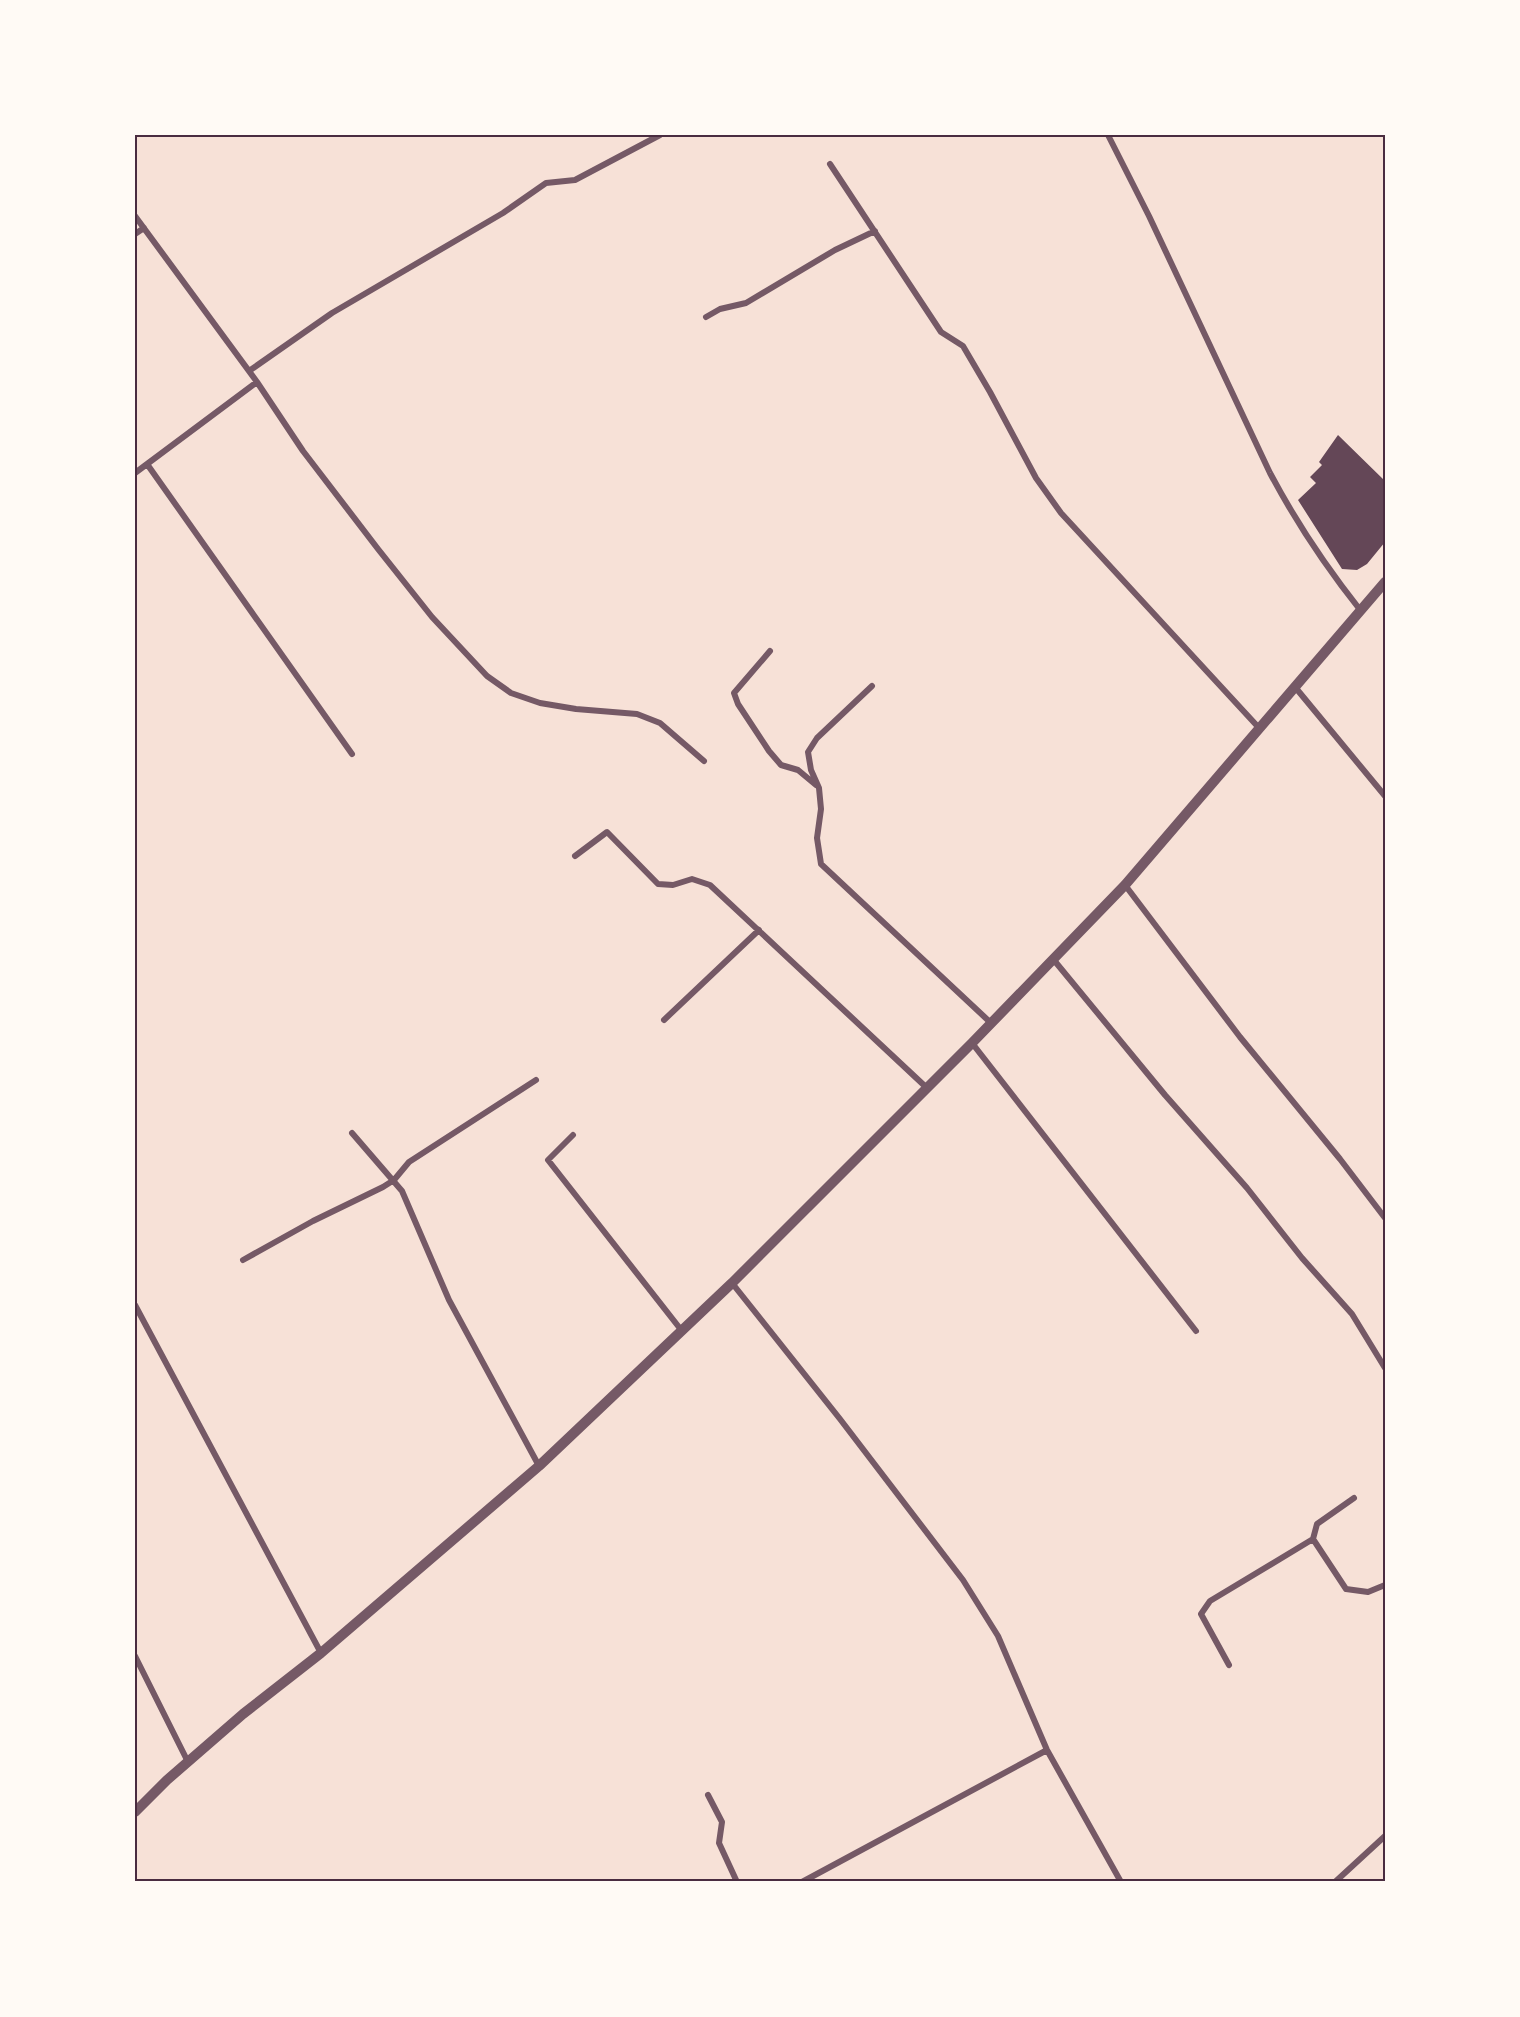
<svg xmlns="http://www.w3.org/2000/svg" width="1520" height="2017" viewBox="0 0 1520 2017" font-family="'Exo 2',sans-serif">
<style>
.building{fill:#644757}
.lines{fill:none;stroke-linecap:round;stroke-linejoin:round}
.minor{stroke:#755966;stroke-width:6}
.tertiary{stroke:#755966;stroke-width:10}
.neatline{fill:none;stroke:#4a2c40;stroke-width:2}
</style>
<rect width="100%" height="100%" fill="#f7e1d7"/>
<!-- building -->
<path class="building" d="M1338,435L1385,481V542L1367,564L1357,570L1342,569L1298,500L1316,483L1310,477L1322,465L1319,462Z"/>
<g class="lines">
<!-- minor -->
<path class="minor" d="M1108,135L1149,216L1270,473C1296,522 1326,567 1361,611
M830,164L941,332L963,346L990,392L1036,478L1061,513L1260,729
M135,216L257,382L303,451L378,549L432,617L487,676L511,693L540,703L576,709L637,714L660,723L704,761
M135,234L144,228
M706,317L720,309L746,303L835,250L875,231
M249,371L332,313L503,213L546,183L575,180L660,135
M147,464L352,754
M135,473L257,382
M770,651L734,693L738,704L769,751L781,765L798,770L816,785
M872,686L817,738L808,752L811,770L819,788L821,809L817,838L821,864L991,1023
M1295,687L1385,796
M575,856L607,832L658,884L673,885L692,879L710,885L927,1088
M1125,885L1240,1037L1340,1159L1385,1218
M1053,959L1165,1095L1247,1188L1302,1258L1352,1314L1385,1368
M664,1020L759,930
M972,1043L1196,1331
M352,1133L402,1191L449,1300L539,1466
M573,1135L548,1160L682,1331
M243,1260L313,1221L383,1187L394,1180L409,1162L536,1080
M732,1283L840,1419L963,1580L998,1636L1047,1750L1121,1882
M135,1305L321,1653
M1313,1539L1317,1524L1354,1498
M135,1656L188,1762
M1229,1665L1201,1614L1210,1601L1313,1539L1346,1589L1368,1592L1385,1585
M708,1795L722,1822L719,1843L737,1882
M802,1882L1047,1750
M1335,1882L1385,1836"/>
<!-- tertiary -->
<path class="tertiary" d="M135,1812L167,1780L243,1714L321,1653L539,1466L732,1283L972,1043L1125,885L1385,582"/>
</g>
<!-- border -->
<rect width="1520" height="2017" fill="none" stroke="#fffaf5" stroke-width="273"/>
<rect x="136" y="136" width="1248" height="1744" class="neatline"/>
</svg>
